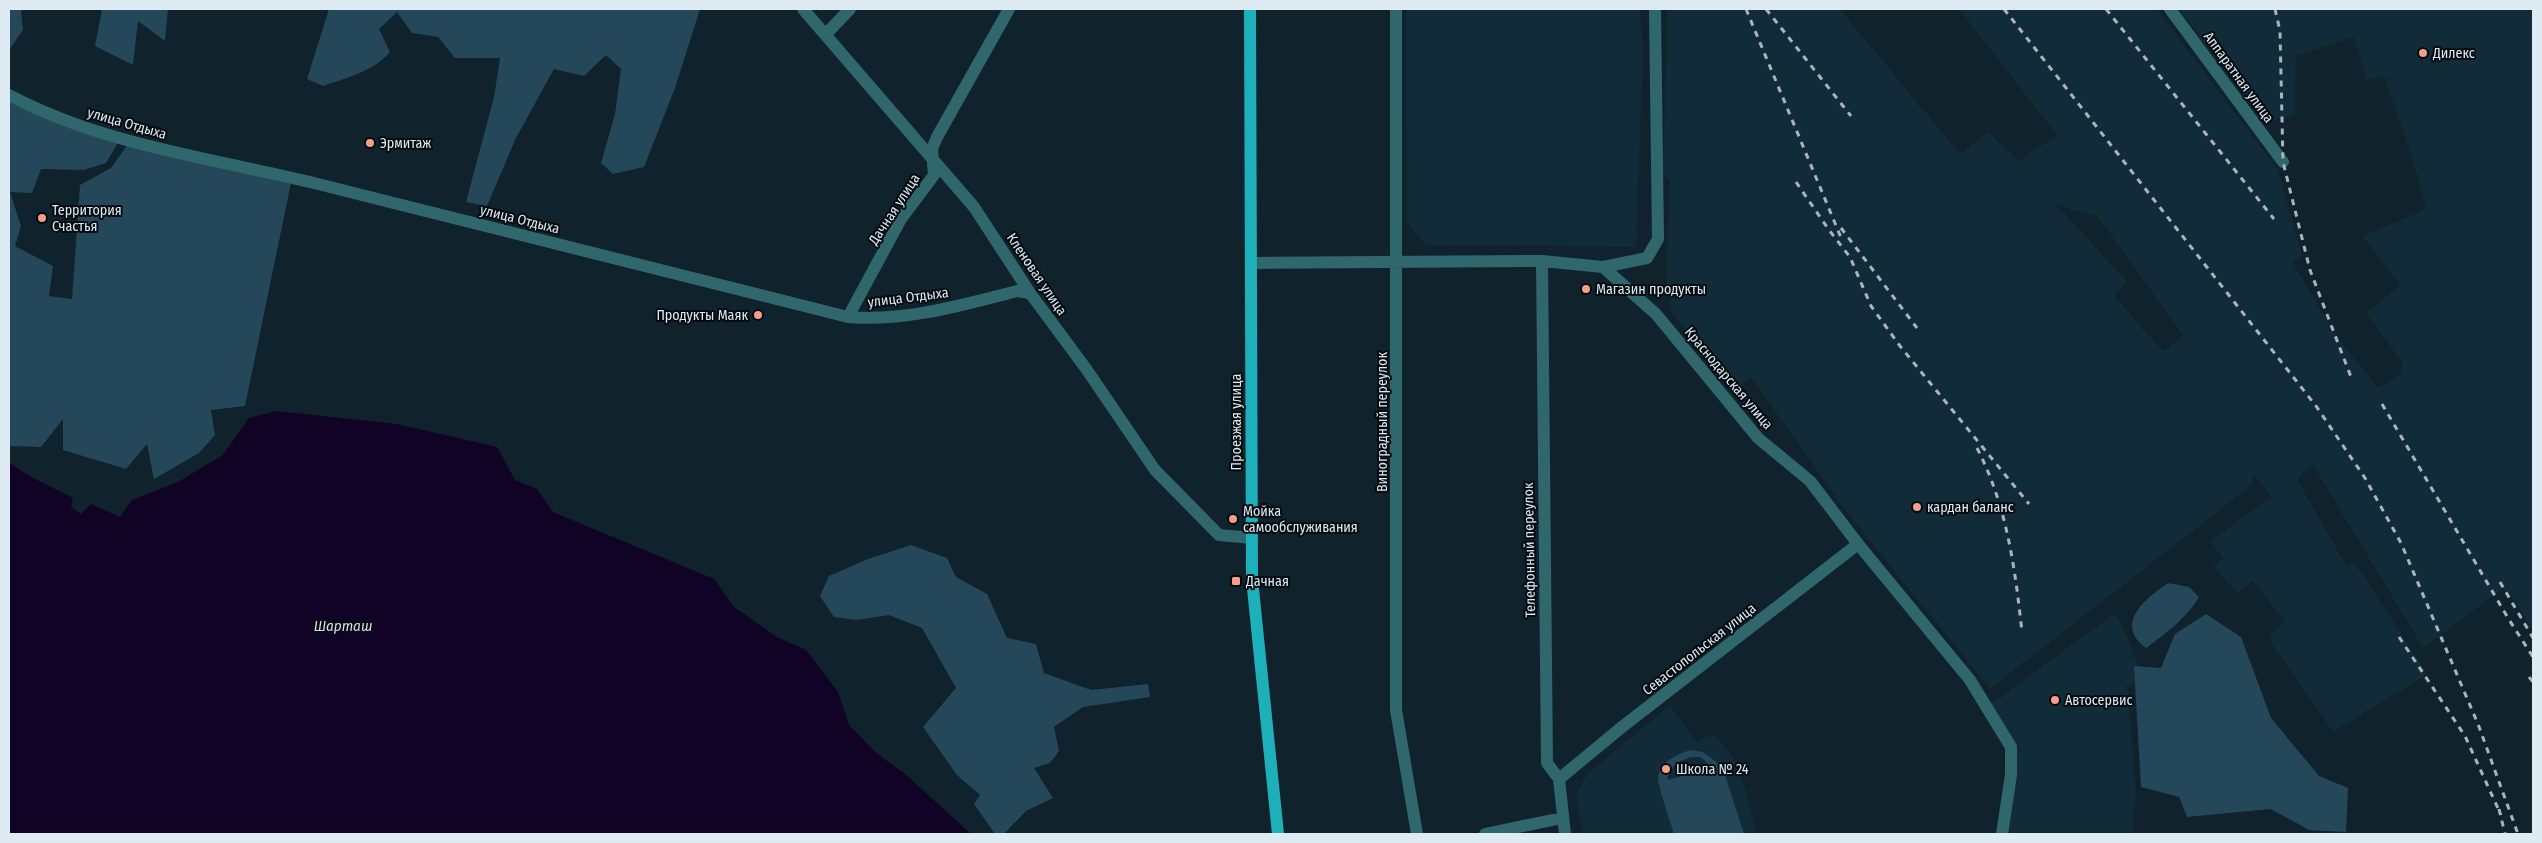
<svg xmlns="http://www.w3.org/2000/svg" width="2542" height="843" viewBox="0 0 2542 843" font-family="'Fira Sans Condensed',sans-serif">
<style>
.built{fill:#112b39;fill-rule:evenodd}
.green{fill:#24475a;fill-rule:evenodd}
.water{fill:#110326}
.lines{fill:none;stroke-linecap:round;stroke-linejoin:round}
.minor{stroke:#2f676c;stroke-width:12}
.major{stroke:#1eb0ba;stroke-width:12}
.rail{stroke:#a7b5bc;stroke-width:3;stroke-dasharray:6 6;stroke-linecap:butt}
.poi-dot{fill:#f49d8b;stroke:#040b0f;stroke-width:2}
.labels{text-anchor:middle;stroke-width:4;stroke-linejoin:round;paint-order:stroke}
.poi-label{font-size:14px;fill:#dfebf2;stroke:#040b0f;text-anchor:start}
.street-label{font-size:14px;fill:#dfebf2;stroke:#040b0f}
.water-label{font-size:15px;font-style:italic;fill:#dfd7f4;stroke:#040b0f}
</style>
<rect width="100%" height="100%" fill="#10222c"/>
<!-- built -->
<path class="built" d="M1406,9H1640L1643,55L1636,247L1427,245L1407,223Z
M1667,9H1840L1960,154L1988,132L2018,161L2057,135L1959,9H2157L2278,170L2302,255L2293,263L2337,337L2378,388L2401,374L2402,362L2366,313L2400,286L2363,236L2426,209L2413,161L2384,75L2367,80L2354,37L2296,56L2295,114L2265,123L2179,9H2533V631L2510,593L2502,589L2423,648L2313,465L2297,479L2347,567L2355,562L2427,674L2425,676L2333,732L2270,641V635L2285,621L2253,581L2237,593L2213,566L2223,558L2210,541L2271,497L2254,474L2252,485L1990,689L1846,511L1751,377L1735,389L1671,312L1666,277L1670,180L1663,176ZM2055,204L2098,217L2183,335L2163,351L2114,296L2127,281Z
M2115,613L2128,639L2144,682L2127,686L2136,793L2132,834H2007L2017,776L1988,706Z
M1670,705L1696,742L1714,734L1738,764L1757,834H1583L1576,796L1586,775Z"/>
<!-- green -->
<path class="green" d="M9,9H23L21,12L23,30L9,50Z
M102,9H168L165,41L138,21L133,65L95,46Z
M329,9H700L675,88L644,167L613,174L601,163L615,114L621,69L606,55L584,76L554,69L516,138L487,206L466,202L494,97L500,58H455L438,37L412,33L397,12L379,29L390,52C374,71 346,78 323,86L307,79Z
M9,98L119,141L106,163L84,170L41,169L32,193L10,192L21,226L15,246L53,266L49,296L72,299L80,185L111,168L128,144L291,183L245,406L211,410L215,435L199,453L154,479L147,444L126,469L63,450V419L41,447L9,446Z
M911,545L947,558L956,577L987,594L1007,638L1036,644L1044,673L1091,690L1148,684L1150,697L1083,707L1054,727L1059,751L1050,763L1034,768L1053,798L1026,811L1004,834H995L974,804L980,795L957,775L923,727L956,688L922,628L889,615L857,620L834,617L820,596L829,576L868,559Z
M2168,583L2189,587L2199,597C2186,619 2166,633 2146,648C2113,624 2146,598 2168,583Z
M2206,614L2241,637L2271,718L2319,776L2348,788L2346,832L2309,830L2271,809L2187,817L2179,797L2141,787L2134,666L2161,668L2175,634Z
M1691,750L1703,752L1722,766L1744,834H1674C1671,823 1657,785 1658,776C1661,761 1679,753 1691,750ZM1691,757H1701L1712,768L1667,780C1670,766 1679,761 1691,757Z"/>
<!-- water -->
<path class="water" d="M276,411L397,424L497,447L515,480L537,489L553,512L714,579L734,607L777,637L806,650L838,692L849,725L876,753L905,774L971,834H9V463L33,478L73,498L71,507L81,514L91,504L120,517L132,500L178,482L223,455L249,418Z"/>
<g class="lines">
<!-- minor -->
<path class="minor" d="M803,9L974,207L1030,293L1087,370L1155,470L1219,535L1252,538
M1396,9V710L1417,834
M1655,9L1658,239L1647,258L1603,267L1656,314L1758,438L1810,481L1858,544L1970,680L2011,747V775L2002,834
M2170,9L2283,162
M826,34L850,9
M9,95C101,144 209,158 310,182C489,227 668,271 848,317C905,322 962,305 1017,291L1030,293
M1542,261L1547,763L1559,779L1565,834
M1251,263L1542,261L1603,267
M848,317L901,219L934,175L932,149L937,137L1009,9
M1559,779L1622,727L1858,544
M1485,834L1562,818"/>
<!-- major -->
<path class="major" d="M1250,9L1252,579L1278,834"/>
<!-- rail -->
<path class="rail" d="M1746,9L1842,240
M1766,9L1851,116
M2004,9L2316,406L2365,478L2401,543L2478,724L2518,834
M2106,9L2274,219
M2275,9L2280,31L2283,162L2310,270L2351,377
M1796,182L1829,230L1850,257L1871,306L1900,346L2029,504
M1841,228L1917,328
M2382,404L2508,618L2533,657
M1977,448C2007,506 2015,568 2022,632
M2500,582L2533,638
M2399,637L2465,736L2501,815
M2529,677L2533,682
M2499,809L2505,834"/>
</g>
<!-- markers -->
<g class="poi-dot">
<circle cx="2423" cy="53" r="5"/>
<circle cx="370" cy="143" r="5"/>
<circle cx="42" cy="218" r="5"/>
<circle cx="1586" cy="289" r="5"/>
<circle cx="758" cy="315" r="5"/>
<circle cx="1917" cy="507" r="5"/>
<circle cx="1233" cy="519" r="5"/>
<rect x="1231" y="576" width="10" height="10" rx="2.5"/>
<circle cx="2055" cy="700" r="5"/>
<circle cx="1666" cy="769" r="5"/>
</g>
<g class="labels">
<!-- poi labels -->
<g class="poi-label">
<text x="2433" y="58">Дилекс</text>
<text x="380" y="148">Эрмитаж</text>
<text x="52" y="215">Территория<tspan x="52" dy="16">Счастья</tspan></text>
<text x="1596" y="294">Магазин продукты</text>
<text x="748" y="320" text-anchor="end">Продукты Маяк</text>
<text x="1927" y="512">кардан баланс</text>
<text x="1243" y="516">Мойка<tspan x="1243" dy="16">самообслуживания</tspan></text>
<text x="1246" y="586">Дачная</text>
<text x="2065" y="705">Автосервис</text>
<text x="1676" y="774">Школа № 24</text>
</g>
<!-- street labels -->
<g class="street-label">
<text transform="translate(2239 77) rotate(54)" y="5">Аппаратная улица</text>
<text transform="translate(127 123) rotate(16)" y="5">улица Отдыха</text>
<text transform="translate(894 209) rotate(-57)" y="5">Дачная улица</text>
<text transform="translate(520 219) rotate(14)" y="5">улица Отдыха</text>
<text transform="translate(1037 274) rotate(56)" y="5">Кленовая улица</text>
<text transform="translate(908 297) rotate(-7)" y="5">улица Отдыха</text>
<text transform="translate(1729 378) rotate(50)" y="5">Краснодарская улица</text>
<text transform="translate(1236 422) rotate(-90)" y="5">Проезжая улица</text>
<text transform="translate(1382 422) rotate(-90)" y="5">Виноградный переулок</text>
<text transform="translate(1529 550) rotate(-91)" y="5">Телефонный переулок</text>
<text transform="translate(1699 649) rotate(-38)" y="5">Севастопольская улица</text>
</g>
<!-- water labels -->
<g class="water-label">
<text x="343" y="631">Шарташ</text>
</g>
</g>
<!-- border -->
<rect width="2542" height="843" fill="none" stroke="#dfebf2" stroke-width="20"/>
</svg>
